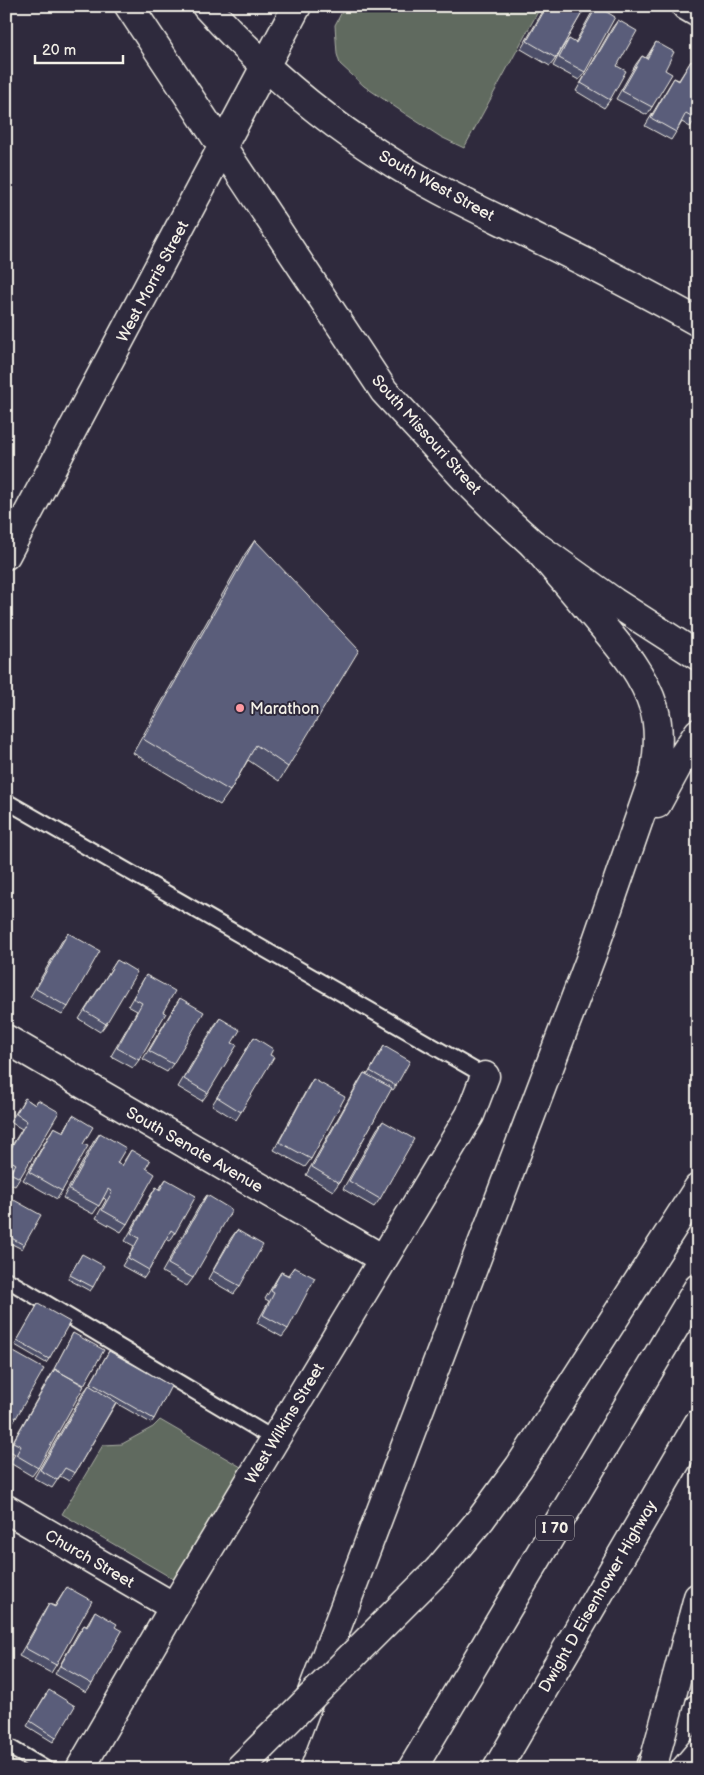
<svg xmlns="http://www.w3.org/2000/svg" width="704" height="1775" viewBox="0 0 704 1775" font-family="'Balsamiq Sans',sans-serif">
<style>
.grass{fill:#606a5e;stroke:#aaaea3}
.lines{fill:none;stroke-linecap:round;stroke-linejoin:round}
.service-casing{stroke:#f4f1e8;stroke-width:18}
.minor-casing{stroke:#f4f1e8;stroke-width:31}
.secondary-casing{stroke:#f4f1e8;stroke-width:31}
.motorway-casing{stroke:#f4f1e8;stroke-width:31}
.service{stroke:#2f2a3d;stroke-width:14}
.minor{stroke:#2f2a3d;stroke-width:28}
.secondary{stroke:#2f2a3d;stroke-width:28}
.motorway{stroke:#2f2a3d;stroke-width:28}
.motorway-bridge-casing{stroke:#f4f1e8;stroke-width:31;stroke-linecap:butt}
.motorway-bridge{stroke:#2f2a3d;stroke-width:28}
.wall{fill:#4d5069;stroke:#f4f1e8}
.building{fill:#5a5d7a;stroke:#f4f1e8}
.poi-dot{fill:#ff9aa2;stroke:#2f2a3d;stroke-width:2}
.labels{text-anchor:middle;stroke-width:4;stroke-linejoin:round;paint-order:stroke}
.shield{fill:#2f2a3d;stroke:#b9b5b5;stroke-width:1}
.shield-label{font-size:15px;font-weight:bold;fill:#f4f1e8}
.street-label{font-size:16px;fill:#f4f1e8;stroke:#2f2a3d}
.poi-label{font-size:16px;fill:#f4f1e8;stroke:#2f2a3d;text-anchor:start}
</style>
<rect width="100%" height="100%" fill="#2f2a3d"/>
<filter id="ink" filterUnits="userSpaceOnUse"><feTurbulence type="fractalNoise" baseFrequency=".02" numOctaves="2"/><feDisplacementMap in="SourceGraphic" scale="10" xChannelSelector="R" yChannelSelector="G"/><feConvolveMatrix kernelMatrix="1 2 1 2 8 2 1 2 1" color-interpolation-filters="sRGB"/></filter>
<g filter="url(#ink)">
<!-- grass -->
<path class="grass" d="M345,6H541L464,148L441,137L407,115L364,86L340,64L337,54L335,25Z
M160,1420L241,1467L175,1580L62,1514L103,1445L122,1444L153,1427Z"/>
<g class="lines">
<!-- service casing -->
<g class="service-casing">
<path id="service" d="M6,801L485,1076
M6,1279L274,1439
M6,1745L46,1769"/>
</g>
<!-- minor casing -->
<g class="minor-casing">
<path id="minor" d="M686,6L698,13
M6,1039L383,1259
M6,1509L174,1607
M80,1769L174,1607L470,1115L485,1076"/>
</g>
<!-- secondary casing -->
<g class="secondary-casing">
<path id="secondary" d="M129,6L384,391L469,483L499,513L533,544L614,602L698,656
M206,6C258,63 317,115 382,156C420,181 461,201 502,221C568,253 634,286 698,322
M6,555L297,6"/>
</g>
<!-- motorway casing -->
<g class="motorway-casing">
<path id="motorway" d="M657,804L684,754L698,733
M439,1569L481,1519L519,1467L698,1188
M692,1620L698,1597
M651,1764L698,1708
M283,1769L594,949L654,776C658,755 660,729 654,708C643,672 618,645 594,616C574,592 554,568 533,544
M412,1769L698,1288
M497,1769L698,1424"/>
</g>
<!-- service -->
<use href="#service" class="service"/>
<!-- minor -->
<use href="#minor" class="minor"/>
<!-- secondary -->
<use href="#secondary" class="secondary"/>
<!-- motorway -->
<use href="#motorway" class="motorway"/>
<!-- motorway-bridge casing -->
<g class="motorway-bridge-casing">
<path id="motorway-bridge" d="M239,1769L439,1569
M652,1769L692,1620"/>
</g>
<!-- motorway-bridge -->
<use href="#motorway-bridge" class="motorway-bridge"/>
</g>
<!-- wall -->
<path class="wall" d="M546,6H586L556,58L550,66L521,49Z
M597,6L585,72L579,80L553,66L563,47L569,39L575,43L591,14Z
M618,20L617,66L610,100L604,108L576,91L612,28Z
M656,42L665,70L652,107L647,115L616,99L636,64L642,56L646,58Z
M691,61L696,119L690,127L682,122L676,132L671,140L645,126L669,86L674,78L679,80Z
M255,540L288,767L279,781L248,760L230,791L220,805L133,753L245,554Z
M68,933V1007L62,1015L30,997L62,941Z
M117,960L106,1024L100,1032L79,1019Z
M146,975L163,1012L139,1060L133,1068L111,1056L137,1011L128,1006Z
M180,998L173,1064L167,1072L143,1059L175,1006Z
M220,1018L232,1043L208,1093L202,1101L178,1087L214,1026Z
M254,1037L270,1055L241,1112L236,1120L212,1105Z
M384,1046L396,1086L393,1090L391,1089L339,1183L333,1191L306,1175L359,1081L364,1073L368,1074Z
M313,1079L311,1159L305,1167L274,1150L308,1087Z
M25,1098L35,1105L38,1100L20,1178L15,1186L6,1182V1178L10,1171L6,1169V1155L22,1129L10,1122Z
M73,1115L83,1144L62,1191L57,1199L23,1180L49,1135L54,1127L63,1132Z
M383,1121L380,1199L374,1207L343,1189L377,1129Z
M100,1133L117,1163L121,1166L131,1150L146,1168L127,1224L121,1232L96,1218L106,1200L104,1198L93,1214L63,1198L94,1141Z
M166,1179L175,1233L170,1241L166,1239L149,1270L144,1278L122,1266L134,1246L125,1241L151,1195L156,1187L159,1189Z
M207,1195L193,1278L187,1286L162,1272L201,1203Z
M14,1200L24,1245L22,1249L6,1241V1213Z
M237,1230L240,1286L234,1294L208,1279L231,1238Z
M82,1254L93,1287L90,1291L68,1279Z
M294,1267L288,1329L282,1337L257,1323L269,1301L265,1299L276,1280L281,1272L288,1275Z
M38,1304L49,1359L46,1363L15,1345Z
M73,1333L38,1468L32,1476L10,1463L15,1454L8,1450L52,1373Z
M12,1351L16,1418L10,1426L6,1424V1358Z
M109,1351L154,1419L151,1423L116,1403L75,1473L69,1481L60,1476L52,1488L34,1478L83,1393L89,1385V1386Z
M67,1587L56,1665L51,1673L19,1656L44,1612L49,1604L55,1606Z
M95,1611L115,1627L92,1684L86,1692L55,1674L78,1633L84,1625L86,1626Z
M46,1694L56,1738L53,1742L27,1726Z"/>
<!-- building -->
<path class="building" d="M547,6H586L556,58L527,41Z
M597,6L615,17L585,72L559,58L569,39L576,43Z
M618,20L637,31L617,66L626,71L610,100L581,83Z
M656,42L674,52L665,70L672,74L652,107L622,91L642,56L647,59Z
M691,61L698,65V116L696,119L686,113L676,132L651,118L674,78L679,81Z
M255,540L359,650L288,767L256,745L230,791L143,739Z
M68,933L100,951L68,1007L36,989Z
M117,960L137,972L106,1024L85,1011Z
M146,975L175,991L163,1012L166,1013L139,1060L117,1048L142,1003L133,998Z
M180,998L204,1012L173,1064L149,1051Z
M220,1018L240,1030L232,1043L237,1045L208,1093L184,1079Z
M254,1037L273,1049L270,1055L274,1057L241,1112L217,1097Z
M384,1046L410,1061L396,1086L370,1071Z
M364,1073L392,1088L339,1183L312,1167Z
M313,1079L345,1097L311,1159L279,1142Z
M25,1098L35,1105L38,1100L59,1112L20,1178L10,1173L16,1164L6,1158V1157L27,1121L16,1114Z
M73,1115L93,1127L83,1144L88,1146L62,1191L29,1172L54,1127L64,1132Z
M383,1121L414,1139L380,1199L349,1181Z
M100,1133L126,1148L117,1163L122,1166L131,1150L150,1161L146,1168L155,1174L127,1224L102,1210L112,1192L108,1189L99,1206L69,1190Z
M166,1179L196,1196L175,1233L171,1230L149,1270L128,1258L139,1238L131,1233L156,1187L160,1190Z
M207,1195L232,1210L193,1278L168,1264Z
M14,1200L41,1215L24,1245L6,1235V1214Z
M237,1230L263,1245L240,1286L213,1271Z
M82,1254L104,1266L93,1287L70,1275Z
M294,1267L315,1278L288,1329L263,1315L274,1293L271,1291L281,1272L289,1276Z
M38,1304L70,1322L49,1359L17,1341Z
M73,1333L104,1350L84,1385L54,1369Z
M12,1351L44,1369L16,1418L6,1413V1360Z
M109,1351L171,1386L154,1419L91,1383Z
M55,1369L84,1386L38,1468L16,1455L21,1446L13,1442Z
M89,1385L116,1402L75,1473L65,1468L57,1480L40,1470Z
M67,1587L92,1601L56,1665L25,1648L49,1604L55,1607Z
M95,1611L117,1624L115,1627L122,1631L92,1684L60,1666L84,1625L87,1627Z
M49,1690L75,1706L56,1738L30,1721Z"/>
</g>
<!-- markers -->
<circle class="poi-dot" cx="240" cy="708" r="5"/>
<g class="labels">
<!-- shield labels -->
<rect class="shield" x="536" y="1515.5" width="38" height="25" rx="4"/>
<g class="shield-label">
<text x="555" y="1533">I 70</text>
</g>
<!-- street labels -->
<g class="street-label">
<text transform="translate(437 185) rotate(29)" y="6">South West Street</text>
<text transform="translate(152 281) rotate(-62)" y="6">West Morris Street</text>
<text transform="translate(427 434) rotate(48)" y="6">South Missouri Street</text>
<text transform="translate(195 1149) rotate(30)" y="6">South Senate Avenue</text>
<text transform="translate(284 1423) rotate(-59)" y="6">West Wilkins Street</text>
<text transform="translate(90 1558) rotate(30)" y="6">Church Street</text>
<text transform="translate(597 1596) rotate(-60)" y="6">Dwight D Eisenhower Highway</text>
</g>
<!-- poi labels -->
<g class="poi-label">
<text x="250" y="714">Marathon</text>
</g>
</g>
<!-- margin -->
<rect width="704" height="1775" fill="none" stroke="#2f2a3d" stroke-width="25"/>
<rect x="12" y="12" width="679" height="1750" fill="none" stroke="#f4f1e8" stroke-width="2" filter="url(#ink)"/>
<!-- scale -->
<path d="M35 55v8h88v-8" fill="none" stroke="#f4f1e8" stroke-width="2.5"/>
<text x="42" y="55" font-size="15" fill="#f4f1e8" stroke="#2f2a3d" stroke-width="4" paint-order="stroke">20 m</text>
</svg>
